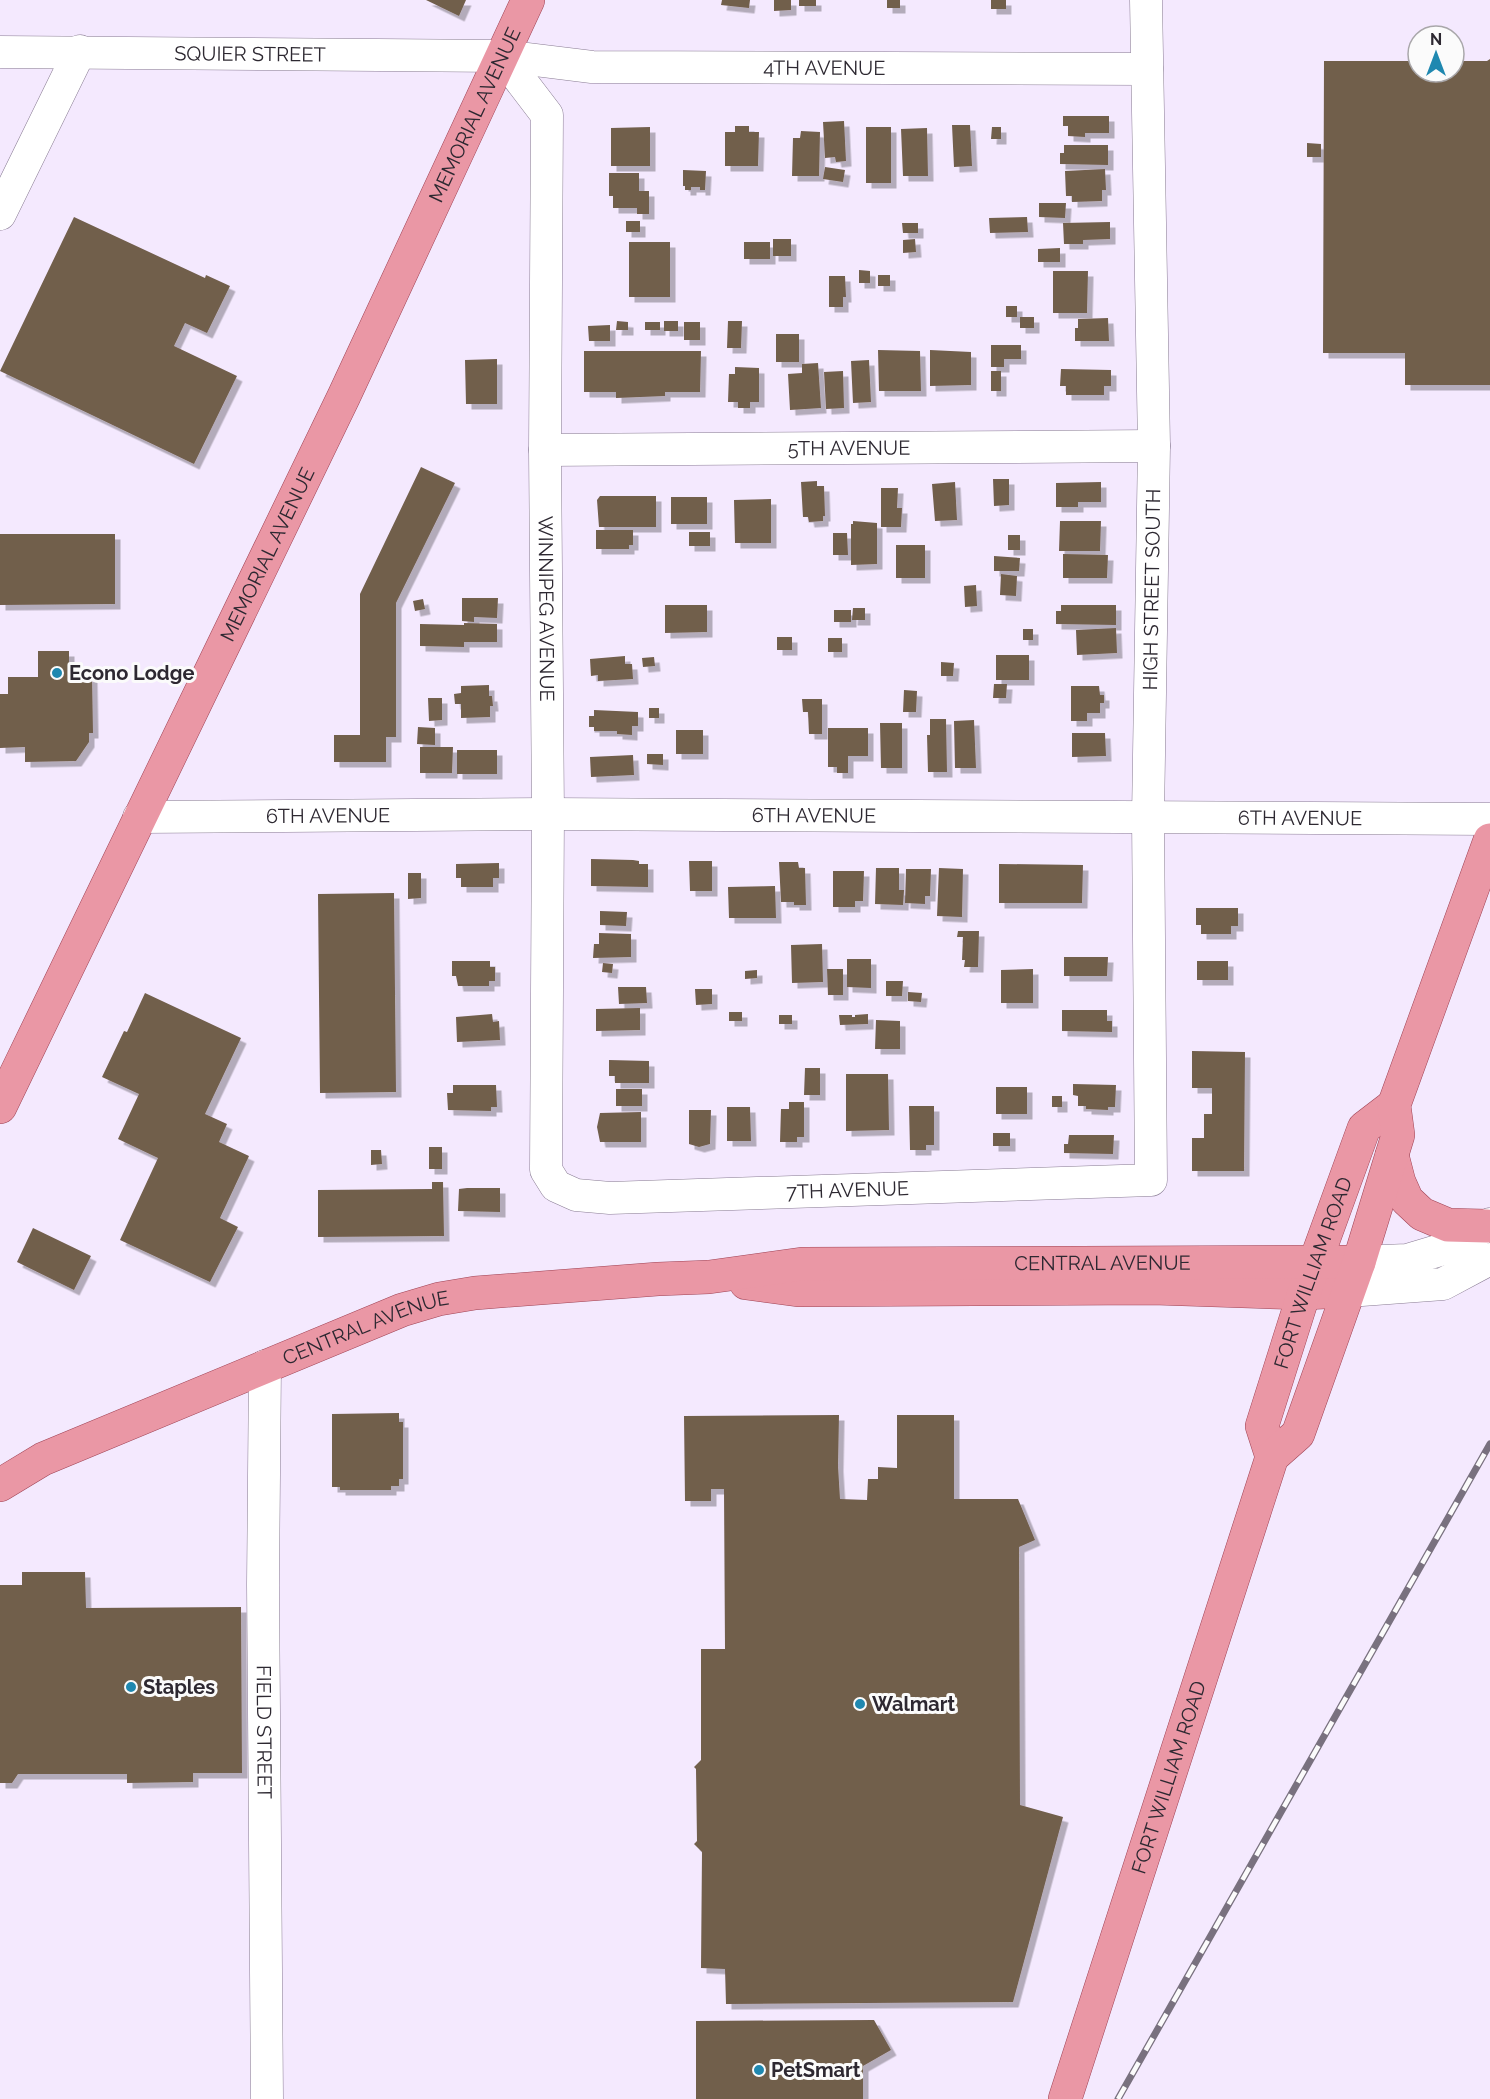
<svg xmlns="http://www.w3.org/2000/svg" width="1490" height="2099" viewBox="0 0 1490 2099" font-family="Raleway,sans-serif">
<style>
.building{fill:#715e4c;filter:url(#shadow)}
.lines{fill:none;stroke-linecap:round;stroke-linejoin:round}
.minor-casing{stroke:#897c93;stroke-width:33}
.major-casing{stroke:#9f4355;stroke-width:34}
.minor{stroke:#fff;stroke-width:32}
.major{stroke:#ea97a5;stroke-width:33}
.rail-casing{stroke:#79717f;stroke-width:7}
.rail{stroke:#fbfbfb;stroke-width:4.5;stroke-dasharray:14;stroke-linecap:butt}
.poi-dot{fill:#1f88b0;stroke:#fbfbfb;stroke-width:2}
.labels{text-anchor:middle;stroke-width:6;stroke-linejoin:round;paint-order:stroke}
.street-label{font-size:20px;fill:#2d2831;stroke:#fbfbfb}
.poi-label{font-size:20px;font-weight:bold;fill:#2d2831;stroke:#fbfbfb;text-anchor:start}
</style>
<defs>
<filter id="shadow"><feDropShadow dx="5.5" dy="5.5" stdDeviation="0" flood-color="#0004"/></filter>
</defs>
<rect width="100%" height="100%" fill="#f4e9fe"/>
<!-- building -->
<path class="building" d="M426,0H466L459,16Z
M722,0H750L749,8L721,5Z
M774,0H791V10L774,11Z
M799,0H816V6H799Z
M887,0H900V8H887Z
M991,0H1006V9H991Z
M1490,59V385H1405V353H1323L1324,61H1418V72H1454V61H1487Z
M1063,116H1109V133H1085V137L1068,136V126H1063Z
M844,121L846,161L836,162L835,157L825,158L823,122Z
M952,125H970L972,166L954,167Z
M735,126H749V132H759L758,166H725V132H735Z
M650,127V166H611V128Z
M866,127H891V183H866Z
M992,127H1001V139H991Z
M927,128L928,176H903L901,129Z
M801,131L820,132L819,176H792L793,138H800Z
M1307,143L1321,144V157H1307Z
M1064,145H1108V165L1060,164V153H1064Z
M825,167L845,170L843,182L823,179Z
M1105,169L1106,190H1102V201L1072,202V196H1066L1065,171Z
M683,170L706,171L705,190H700V187H691V190H685V186H683Z
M609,173H639V191H649V214H637V208H613V196H609Z
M1039,203H1066L1065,218L1039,217Z
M74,217L205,278L206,275L230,286L207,333L185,323L174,346L237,376L194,464L0,371Z
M1027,217L1028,232L990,233L989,218Z
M626,221H640V232H626Z
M1110,222V239L1083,240V244H1064L1063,223Z
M902,223H918V233H903Z
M773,239H791V256H773Z
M915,239L916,252L903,253V240Z
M629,242H670V297H629Z
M744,242H770V259H744Z
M1060,248V262H1038V249Z
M859,270L870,271V283H859Z
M1053,271H1088L1087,313H1053Z
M878,275H890V286H878Z
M829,276H845L846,297H843V307H829Z
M1006,306H1017V317H1006Z
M1020,317H1034V328H1020Z
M1108,318L1109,341H1075V328H1078V319Z
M617,321L628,322V330H616Z
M664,321H678V331H664Z
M728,321H742L741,348H727Z
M645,322H660V330H645Z
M684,322H700V340H684Z
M610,325V341H589L588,326Z
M776,334H799V362H776Z
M991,345H1021V359H1004V367H991Z
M878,350L920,351L921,391H879Z
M930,350L971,352V385L930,386Z
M584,351H701L700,392H665V396L616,398V392H584Z
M497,359V404H466L465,360Z
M869,360L871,402L853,403L851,361Z
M818,363L821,408L790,410L788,374L802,373V364Z
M735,367L759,368V402H750V408H738V402H728L729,374H735Z
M1061,369L1111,370V386H1104V395H1066V386H1060Z
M843,371L844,408L826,409L824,372Z
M991,371H1001V391H991Z
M421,467L455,483L396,603V737H386V762H334V735H360V594Z
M993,479H1009V505L994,506Z
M817,481V486H824L825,516H823V521L809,522L808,517H803L801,482Z
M955,482L957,520L935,521L932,484Z
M1101,482V502H1078V507H1056V483Z
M881,488H898L897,508H902L901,527H881Z
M600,496H656V527H599L597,500Z
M671,497H707V524H671Z
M771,499V543H735L734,500Z
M853,521L877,523V564L851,565V524H853Z
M1060,521H1101L1100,551H1059Z
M596,530H633V545H629V549H596Z
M689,532H710V546H689Z
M833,533H847L848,555H833Z
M0,534H115V604L0,605Z
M1008,535H1020V550H1008Z
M896,545H925V578H896Z
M1063,554L1108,555L1107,578H1063Z
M994,556L1020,558L1019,571H994Z
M1001,574L1017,576L1016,596L1000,595Z
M976,585L977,606L965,607L964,586Z
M462,598H498L497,618L474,617V622L462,621Z
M423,599L425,609L415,611L413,601Z
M665,605H707V632L665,633Z
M1061,605H1116V625L1056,624V611H1061Z
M853,608H865V620H852Z
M834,610H851V622H834Z
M464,623L497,624V642H464V647L420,646V624L464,625Z
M1116,628L1117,653L1077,655L1076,630Z
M1023,629H1033V640H1023Z
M777,637H792V650H777Z
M828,638H842V652H828Z
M38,651H69V677L92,676L93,733H89V742L76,761L25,762V747L0,748V694H8V677H38Z
M996,655H1029V680H996Z
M625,656V664H632L633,679L598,681V675L591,676L590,659Z
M654,657L655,666L643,667L642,658Z
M941,662L954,663L953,676H941Z
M994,684H1007L1006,698H993Z
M489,685V696H492L493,706H490V717L461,718V704H455L454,694L461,693V686Z
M1071,686H1099L1100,695H1104V703H1100V713H1087V721H1071Z
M904,690L917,691L916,712H903Z
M428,698H442V720L429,721Z
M802,699H822V734H809L808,712H803Z
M649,708H659V718H649Z
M594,710L638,712V726H632V735L617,734V731H594V727H589V716H594Z
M930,719H946L947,772H928L927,735H930Z
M974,720L976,768H955L954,721Z
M880,723H902V768H881Z
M418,727L435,728V745L417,744Z
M828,728H868V756H848V773H837V767H828Z
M676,730H703V754H676Z
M1072,733H1105L1106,756L1072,757Z
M420,747H453L452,773H420Z
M457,750H497V774H457Z
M647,754H663V765L647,764Z
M633,755L634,775L591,777L590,757Z
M591,859L633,860L639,861V864H648V887L591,886Z
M689,861H712V891H690Z
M779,862H798L799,868H805L806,905H794V902H781Z
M499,863V878H493V887H461V878H456V864Z
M999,864L1083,865L1082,903H999Z
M876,868H899V890H904L903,905L875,904Z
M939,868L963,869L962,917L937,916Z
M906,869H931L930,896H925V904L905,903Z
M833,871H864L863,901H855V907H833Z
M408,873H421V898L408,899Z
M775,886L776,918H729L728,887Z
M394,893L396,1092L320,1093L318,894Z
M1196,908H1238V926H1231V934H1201V925H1196Z
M600,911L627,912L626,926L600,925Z
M958,931H979L978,967H964L965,960H962L963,937H957Z
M599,933L631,934V957L593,958L594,944H599Z
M822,944L823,982L792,983L791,945Z
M1064,957H1108L1107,976H1064Z
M847,959H871V988L847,987Z
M452,961H490V967H495V981H489V986H458L456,976H452Z
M1197,961H1228V980H1197Z
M603,963L613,964L612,973L602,972Z
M827,969H843V995H828Z
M1033,969V1003H1001V970Z
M757,970V978L745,979V971Z
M886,981H903L902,996H886Z
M618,987H646L647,1003L619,1004Z
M695,989H712V1004L696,1005Z
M908,992L922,993L921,1002L908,1001Z
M145,993L241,1038L205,1114L227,1124L219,1142L249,1156L220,1218L238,1227L210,1282L120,1240L158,1158L118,1139L139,1094L102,1077L124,1031L127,1032Z
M640,1008V1030L596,1031V1009Z
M1062,1010H1107V1021H1112V1032L1062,1031Z
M729,1012H742V1021H729Z
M492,1014L493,1022L499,1021L500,1040L457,1042L456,1017Z
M868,1014V1024L840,1025L839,1015H852V1017H855V1015Z
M779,1015H792V1024H779Z
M876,1020L900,1021V1049H875Z
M1192,1051L1245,1052L1244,1171H1192V1138H1204V1114H1212V1088H1192Z
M609,1060L649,1061V1083H615V1076H609Z
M805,1068H820V1095H804Z
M846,1074H888L889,1130L846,1131Z
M1073,1084L1116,1085L1115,1107H1108V1110L1086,1109V1106H1078V1096L1073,1095Z
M453,1085H496L497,1107H491V1111L448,1110L447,1093H453Z
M996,1087H1027V1114H996Z
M616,1089H642V1106H616Z
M1052,1096H1062V1107H1052Z
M789,1102H804V1137H797V1142H780L781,1109H789Z
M909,1106H934V1145H926V1150H910Z
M727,1107H750L751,1141H727Z
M689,1110H711L710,1144L699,1147L689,1144Z
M641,1112V1142H600L597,1127L600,1113Z
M993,1133H1010V1146H993Z
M1069,1135H1114L1113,1154L1064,1153V1144H1068Z
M429,1147H442V1169H429Z
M371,1150H381L382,1164L371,1165Z
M432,1182H443L444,1236L318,1237V1190L432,1189Z
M467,1188H500V1212L458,1211L459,1189Z
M33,1228L91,1256L74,1290L17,1262Z
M399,1413V1422H403V1479H399V1486H391V1490H340V1487H332V1414Z
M839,1415L838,1466L840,1499L867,1500L868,1479H878V1467L897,1468V1415H954V1499H1018L1035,1540L1019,1547L1020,1805L1063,1817L1013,2002L726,2004L725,1969L701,1968L702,1852L694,1844L697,1841L696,1769L694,1767L701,1760V1649H725L724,1489H711V1501H685L684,1416Z
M22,1572H85L86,1608L241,1607L242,1773H193V1782L127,1783V1774H18L12,1783H0V1585H22Z
M874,2020L891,2050L863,2066V2099H696V2021Z"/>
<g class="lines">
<!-- minor casing -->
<g class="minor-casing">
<g id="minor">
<path id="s1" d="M0,52L502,56L592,67L1147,69"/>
<path id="s2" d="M502,56L547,115L545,450L548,814L546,1170L556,1186L576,1195L610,1198L1151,1180L1148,817L1154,446L1146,0"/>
<path d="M0,214L80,51"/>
<path id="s3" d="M545,450L1154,446"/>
<path id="s4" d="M139,817L548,814L1490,819"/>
<path d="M1359,1262L1407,1260L1447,1248L1490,1224"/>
<path d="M1348,1291L1443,1284L1490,1259"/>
<path id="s5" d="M265,1366L263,1585L267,2099"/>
</g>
</g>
<!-- major casing -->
<g class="major-casing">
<g id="major">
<path id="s6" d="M0,1107L344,396L528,0"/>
<path d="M1392,1155L1399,1182L1407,1200L1422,1214L1448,1225L1487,1226"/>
<path d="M746,1283L798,1290L1153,1288L1304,1293L1348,1291"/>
<path id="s7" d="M1272,1457L1262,1426L1304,1293L1364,1128L1394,1105"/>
<path id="s8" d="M0,1485L43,1459L402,1310L439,1299L475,1293L658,1279L709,1277L802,1264L1359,1262"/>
<path id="s9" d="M1065,2099L1272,1457L1298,1434L1359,1262L1398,1135L1394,1105L1490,840"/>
</g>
</g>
<!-- minor -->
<use href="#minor" class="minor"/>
<!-- major -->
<use href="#major" class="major"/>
<!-- rail casing -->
<g class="rail-casing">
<path id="rail" d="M1118,2099L1490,1444"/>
</g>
<!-- rail -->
<use href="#rail" class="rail"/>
</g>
<!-- markers -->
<g class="poi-dot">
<circle cx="57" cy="673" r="6"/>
<circle cx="131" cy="1687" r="6"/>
<circle cx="860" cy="1704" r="6"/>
<circle cx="759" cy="2070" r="6"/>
</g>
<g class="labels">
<!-- street labels -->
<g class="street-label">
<text dy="7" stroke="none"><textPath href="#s1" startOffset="250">SQUIER STREET</textPath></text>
<text dy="7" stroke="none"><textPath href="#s1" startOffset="825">4TH AVENUE</textPath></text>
<text dy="7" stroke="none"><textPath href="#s6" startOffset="1100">MEMORIAL AVENUE</textPath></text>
<text dy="7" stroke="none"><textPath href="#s3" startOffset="304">5TH AVENUE</textPath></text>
<text dy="7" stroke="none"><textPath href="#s6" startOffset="614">MEMORIAL AVENUE</textPath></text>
<text dy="7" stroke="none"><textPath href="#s2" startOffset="2336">HIGH STREET SOUTH</textPath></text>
<text dy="7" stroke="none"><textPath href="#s2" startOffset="568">WINNIPEG AVENUE</textPath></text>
<text dy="7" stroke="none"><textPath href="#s4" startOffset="189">6TH AVENUE</textPath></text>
<text dy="7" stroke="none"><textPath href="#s4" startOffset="675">6TH AVENUE</textPath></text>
<text dy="7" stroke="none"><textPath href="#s4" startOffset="1161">6TH AVENUE</textPath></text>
<text dy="7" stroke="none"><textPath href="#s2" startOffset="1442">7TH AVENUE</textPath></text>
<text dy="7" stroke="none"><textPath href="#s8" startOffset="1143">CENTRAL AVENUE</textPath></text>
<text dy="7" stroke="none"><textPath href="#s7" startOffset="194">FORT WILLIAM ROAD</textPath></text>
<text dy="7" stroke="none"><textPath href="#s8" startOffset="399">CENTRAL AVENUE</textPath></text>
<text dy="7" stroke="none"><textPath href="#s5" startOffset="366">FIELD STREET</textPath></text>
<text dy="7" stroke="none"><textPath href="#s9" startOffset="338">FORT WILLIAM ROAD</textPath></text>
</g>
<!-- poi labels -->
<g class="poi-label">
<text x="69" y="680">Econo Lodge</text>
<text x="143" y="1694">Staples</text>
<text x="872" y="1711">Walmart</text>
<text x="771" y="2077">PetSmart</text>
</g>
</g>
<!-- north arrow -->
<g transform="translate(1436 54)"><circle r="28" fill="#fbfbfb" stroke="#a9a7aa" stroke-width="1.5"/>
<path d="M0-4.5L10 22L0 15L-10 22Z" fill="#1f88b0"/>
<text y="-9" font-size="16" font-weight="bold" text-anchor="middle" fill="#2d2831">N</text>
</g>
</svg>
